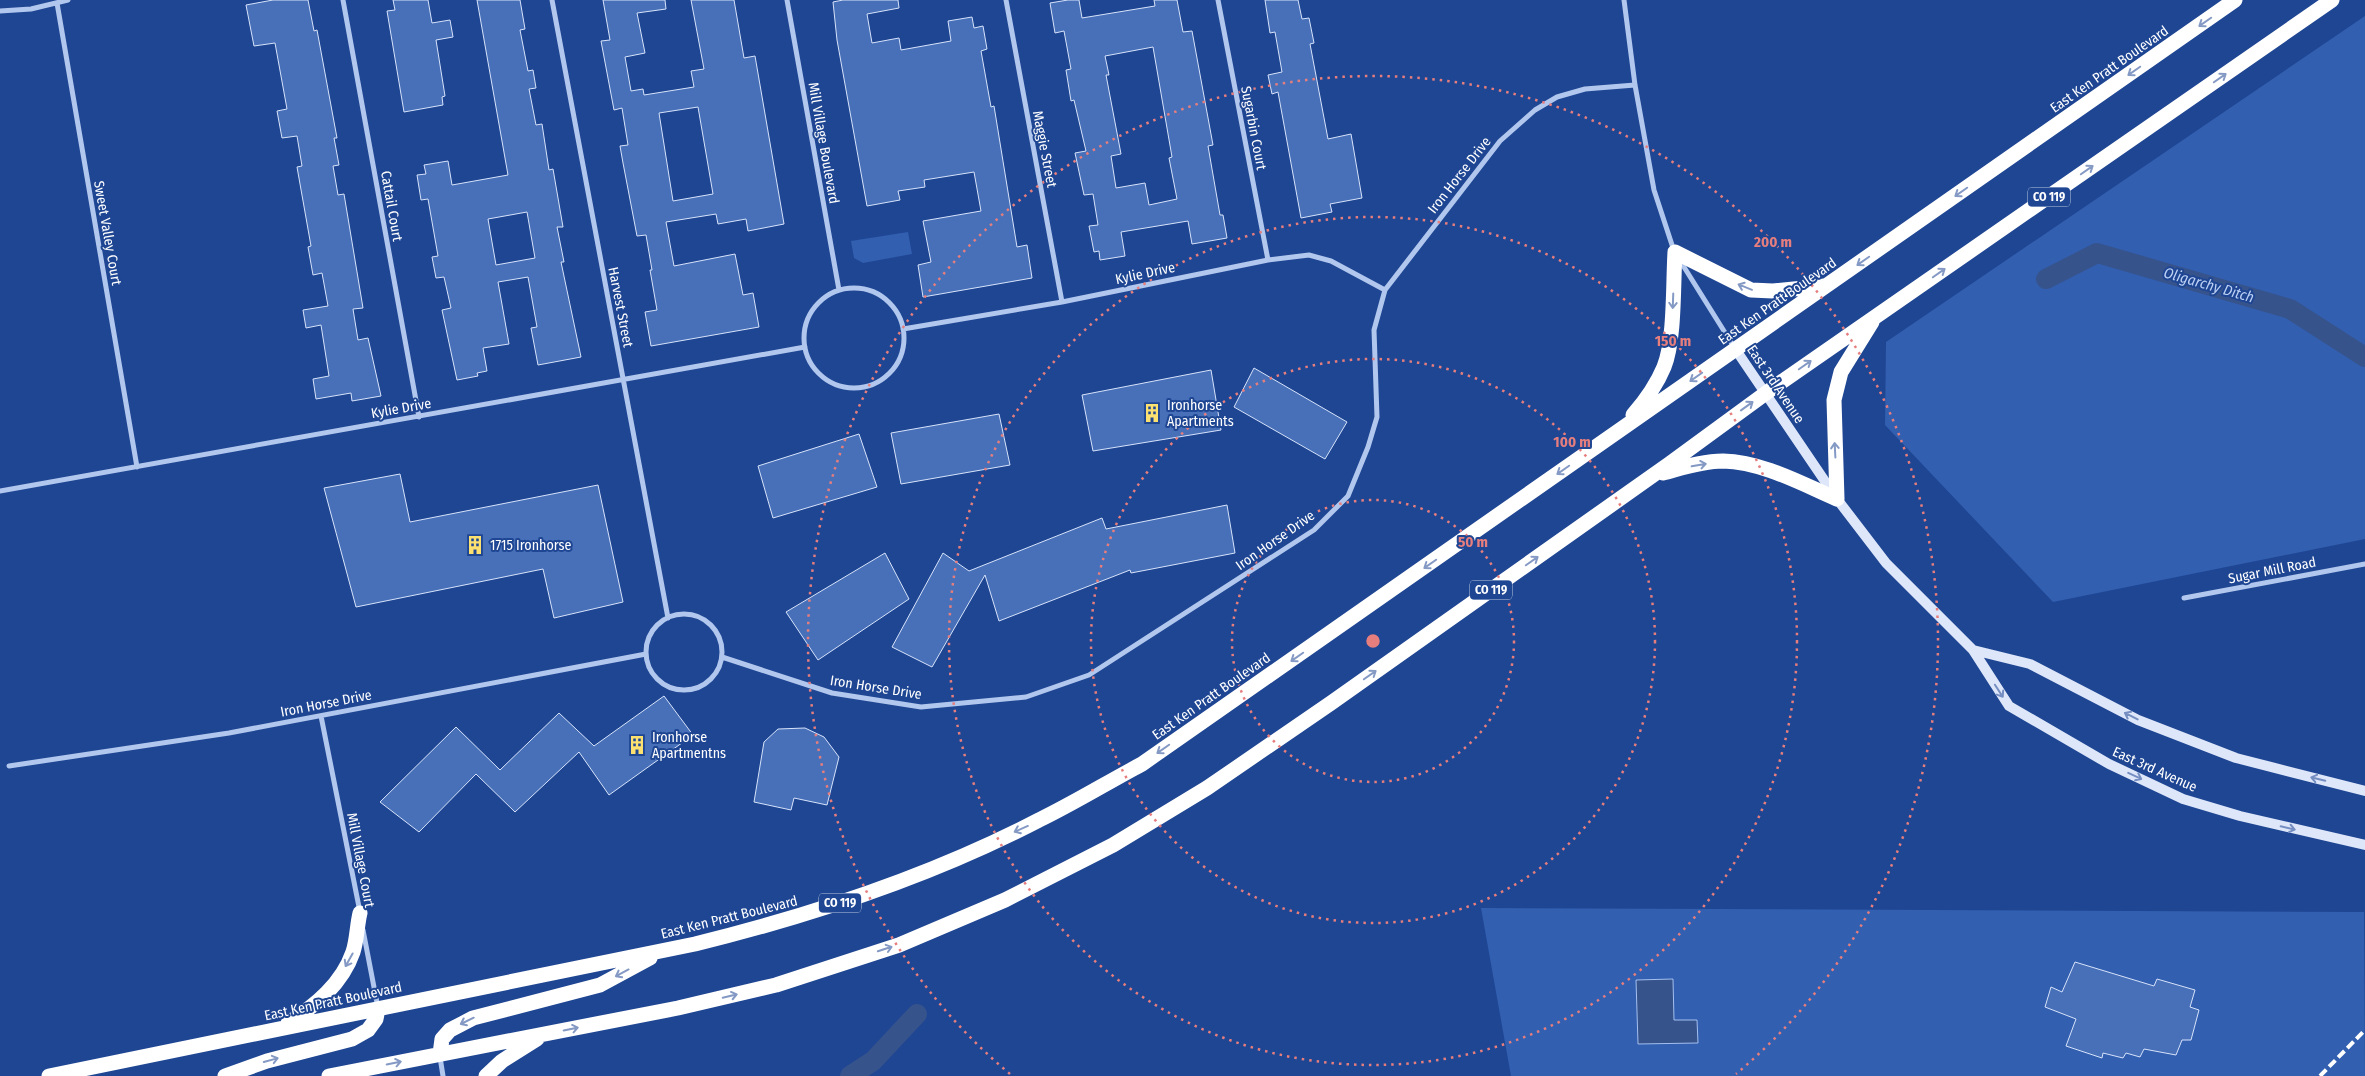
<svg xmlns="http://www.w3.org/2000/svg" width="2365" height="1076" viewBox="0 0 2365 1076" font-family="'Fira Sans Condensed',sans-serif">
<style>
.green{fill:#325fb0}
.water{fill:#37538c;stroke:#a4c0ef}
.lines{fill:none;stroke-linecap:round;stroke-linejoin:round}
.canal{stroke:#37538c;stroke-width:20}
.building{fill:#4770b9;stroke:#d7e3fa;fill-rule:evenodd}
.street{stroke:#b1c7ee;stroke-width:5}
.secondary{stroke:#dee7fa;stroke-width:10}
.highway{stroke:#fff;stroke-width:15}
.rail{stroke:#fff;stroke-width:4;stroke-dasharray:9 4;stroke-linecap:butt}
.oneway{stroke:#8499c4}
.oneway2{stroke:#758ec1}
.ring{fill:none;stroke:#e67e7e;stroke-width:2.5;stroke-dasharray:2.5 5}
.labels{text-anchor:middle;stroke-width:4;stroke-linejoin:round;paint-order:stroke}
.shield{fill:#1f4693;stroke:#bcc8df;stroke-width:1}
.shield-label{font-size:12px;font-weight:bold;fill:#fff}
.street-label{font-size:14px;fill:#fff;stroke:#1f4693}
.poi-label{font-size:14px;fill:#fff;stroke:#1f4693;text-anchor:start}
.water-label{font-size:15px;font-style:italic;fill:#bdd1f5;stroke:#1f4693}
.centre{fill:#e67e7e;stroke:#1f4693;stroke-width:2.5}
.ring-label{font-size:15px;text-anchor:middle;font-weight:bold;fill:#e67e7e;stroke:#1f4693;stroke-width:4;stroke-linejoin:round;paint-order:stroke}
</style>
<rect width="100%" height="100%" fill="#1f4693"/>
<!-- green -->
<path class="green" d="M2365,16V539L2053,602L1885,425L1886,342Z
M908,232L912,254L863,263L854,258L851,241Z
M1481,908L2364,912L2365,1076H1511Z"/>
<!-- water -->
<path class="water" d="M1673,979L1674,1020H1697L1698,1043L1638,1044L1636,980Z"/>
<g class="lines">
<!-- canal -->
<path class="canal" d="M2046,279L2097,253L2290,309L2365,357
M850,1076L873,1061L917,1014"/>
</g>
<!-- building -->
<path class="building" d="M273,0H308L314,31L317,30L337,138H334L339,165L333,166L338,195L344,194L363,308L353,309L358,340L368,338L381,396L352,401L351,393L316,399L313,379L329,376L321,325L306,328L303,310L328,306L322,273L313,275L308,247L311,246L297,167L302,166L297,136L282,138L277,111L287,109L275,43L254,46L246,5Z
M393,0H428L432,23L450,20L453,37L436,40L445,96L442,97L443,105L404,112L387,11L395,10Z
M477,0H520L525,29L520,30L528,71L533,70L536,88L529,89L536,125L542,124L549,170L553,169L563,227H557L564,262H561L581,357L538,365L531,328L537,327L528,277L498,282L509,344L483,348L487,371L477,373L478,376L457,380L442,310L451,308L444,277L436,278L432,257L438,256L428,199L421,200L417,175L426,174L424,165L448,161L452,185L508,175ZM527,212L535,258L496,265L488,219Z
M603,0H665L666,9L637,13L645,53L625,57L631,91L643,89L644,95L694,87L691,71L704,69L691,0H734L744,58L755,56L784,224L748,231L746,219L718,224L716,214L666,222L674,266L735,254L743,295L753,293L759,327L651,346L645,312L657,310L650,270H652L646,235L637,236L623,163L620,146L628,145L622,108L614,110L601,41L610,40ZM698,107L713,194L673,201L659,113Z
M843,0H898L899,8L867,14L872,43L899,38L901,50L951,41L948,21L972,17L974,28L983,26L987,49L981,51L991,107L994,106L1017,247L1027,245L1032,278L923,297L918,265L931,262L923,221L981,211L974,172L924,180L925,187L898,191L900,200L867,206L837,40L833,2Z
M1068,0H1079L1082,18L1155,6L1154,0H1177L1183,32L1192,31L1213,145L1208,146L1220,215H1223L1227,238L1192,244L1188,221L1121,232L1125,256L1100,260L1099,251L1094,252L1089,226L1098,225L1093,194L1084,195L1075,153L1086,151L1074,100L1071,101L1066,70L1071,69L1064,31L1055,33L1050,3ZM1153,47L1172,157L1169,158L1177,199L1149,205L1145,183L1116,188L1111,156L1121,154L1106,75H1109L1105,56Z
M1265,0H1298L1302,19L1309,18L1314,43L1310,44L1328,139L1351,134L1362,198L1330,204L1332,212L1301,218L1278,92L1272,94L1268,75L1282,72L1275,32L1270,33Z
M1254,368L1347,422L1325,459L1234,407Z
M1211,370L1221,430L1093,451L1082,395Z
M999,414L1010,465L901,484L891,433Z
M859,434L877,487L773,518L758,466Z
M400,474L410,522L598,485L623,602L554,618L543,569L356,607L324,488Z
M1227,505L1235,553L1131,573L1130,570L999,621L985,575L932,667L892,647L943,553L969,571L1102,518L1106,529Z
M885,553L909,599L818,660L786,612Z
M664,696L693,735L609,795L579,752L515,812L476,774L419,832L380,802L456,727L500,770L559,713L594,746Z
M805,728L824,737L839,757L827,805L794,798L791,810L754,802L764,742L778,729Z
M2075,962L2154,986L2157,979L2195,990L2190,1007L2199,1010L2191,1040H2182L2176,1055L2144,1049L2140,1057L2126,1053L2123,1058L2103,1053L2102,1058L2066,1046L2076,1019L2045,1007L2051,987L2062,992Z"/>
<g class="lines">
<!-- street -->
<path class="street" d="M343,0L419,417
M552,0L668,618
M787,0L839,290
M1006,0L1062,302
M1218,0L1268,260
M1624,0L1635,85L1654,190L1674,251
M57,3L137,467
M0,11L31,9L68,0
M1679,259L1734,347
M804 338a50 50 0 1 1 100 0a50 50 0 1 1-100 0Z
M903,329L1062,302L1268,260L1309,255L1331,261L1385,290
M0,491L805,347
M2184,598L2365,564
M646 652a38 38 0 1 1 76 0a38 38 0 1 1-76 0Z
M722,657L832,693L921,707L1026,697L1089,675L1314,530L1348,496L1368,447L1377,417L1374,330L1385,290L1500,141L1535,110L1557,97L1585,89L1635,85
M321,716L360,912
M9,766L229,733L646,654
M363,930L378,1008
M440,1057L443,1076"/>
<!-- secondary -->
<path class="secondary" d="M1736,350L1837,499L1886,563L1973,650L2009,706L2109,764L2183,799L2240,816L2365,845
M1973,650L2030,664L2138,720L2236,758L2365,791"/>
<!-- highway -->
<path class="highway" d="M1633,415C1645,401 1657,384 1664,367C1675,340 1673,283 1675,252L1751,290L1773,291L1824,286
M1663,473C1682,468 1703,461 1723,461C1763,462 1802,484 1837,499L1834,400L1841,372L1872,322
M288,1023C315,1006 342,984 353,952C357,940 357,925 360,913
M440,1054L442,1039L450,1030L473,1018L600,985L650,958
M49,1076L695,944C813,915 931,876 1039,820C1074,803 1108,782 1142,764L2235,0
M225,1076L267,1061L352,1039L368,1030L376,1019L378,1009
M329,1076L678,1008L776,985L899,945L1005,900L1113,845L1207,788L1331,703L1669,464L1777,385L2332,0
M486,1076L502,1061L537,1039"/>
<!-- rail -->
<path class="rail" d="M2320,1076L2365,1030"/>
</g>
<!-- one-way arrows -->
<defs><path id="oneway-shaft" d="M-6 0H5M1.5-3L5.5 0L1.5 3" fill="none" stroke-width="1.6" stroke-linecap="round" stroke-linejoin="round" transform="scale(1.25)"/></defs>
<g class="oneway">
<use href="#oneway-shaft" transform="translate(2205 22) rotate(145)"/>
<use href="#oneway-shaft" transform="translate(2134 71) rotate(145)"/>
<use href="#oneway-shaft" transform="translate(2220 78) rotate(-35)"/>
<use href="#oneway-shaft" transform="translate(2087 170) rotate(-35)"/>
<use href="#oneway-shaft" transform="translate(1961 192) rotate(145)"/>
<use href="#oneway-shaft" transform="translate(1863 261) rotate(145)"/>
<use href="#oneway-shaft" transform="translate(1939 273) rotate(-35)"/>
<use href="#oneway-shaft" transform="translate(1745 287) rotate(-158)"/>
<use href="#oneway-shaft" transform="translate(1673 301) rotate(92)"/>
<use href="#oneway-shaft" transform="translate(1805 365) rotate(-35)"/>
<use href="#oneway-shaft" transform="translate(1696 377) rotate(145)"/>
<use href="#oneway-shaft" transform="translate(1747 406) rotate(-36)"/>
<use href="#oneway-shaft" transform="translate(1835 450) rotate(-93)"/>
<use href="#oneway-shaft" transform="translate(1699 465) rotate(-10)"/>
<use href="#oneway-shaft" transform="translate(1563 470) rotate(145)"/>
<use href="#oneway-shaft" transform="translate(1532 561) rotate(-35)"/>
<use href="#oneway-shaft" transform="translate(1430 564) rotate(145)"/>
<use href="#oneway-shaft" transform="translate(1297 657) rotate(145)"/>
<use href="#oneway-shaft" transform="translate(1370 675) rotate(-35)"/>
<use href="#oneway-shaft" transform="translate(1163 749) rotate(145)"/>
<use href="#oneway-shaft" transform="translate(1021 829) rotate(156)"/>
<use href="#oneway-shaft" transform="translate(885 949) rotate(-18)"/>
<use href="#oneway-shaft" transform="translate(349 960) rotate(119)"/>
<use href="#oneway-shaft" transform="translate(622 973) rotate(152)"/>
<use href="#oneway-shaft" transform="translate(730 996) rotate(-13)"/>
<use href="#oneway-shaft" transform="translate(467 1021) rotate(154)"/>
<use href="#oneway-shaft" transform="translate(571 1029) rotate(-11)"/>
<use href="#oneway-shaft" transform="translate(271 1060) rotate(-15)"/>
<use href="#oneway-shaft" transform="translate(394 1063) rotate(-11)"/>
</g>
<g class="oneway2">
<use href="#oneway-shaft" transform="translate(1999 691) rotate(57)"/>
<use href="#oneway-shaft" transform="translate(2131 716) rotate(-153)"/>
<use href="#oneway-shaft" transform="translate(2135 776) rotate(25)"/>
<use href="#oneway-shaft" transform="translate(2318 779) rotate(-166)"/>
<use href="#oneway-shaft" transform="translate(2288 828) rotate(13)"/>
</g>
<!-- distance rings -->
<g class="ring">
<circle cx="1373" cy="641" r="141"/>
<circle cx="1373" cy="641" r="282"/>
<circle cx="1373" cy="641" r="424"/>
<path d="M1010 1074A565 565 0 1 1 1736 1074"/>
</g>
<!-- icons -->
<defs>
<g id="building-bare" transform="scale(1.5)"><path d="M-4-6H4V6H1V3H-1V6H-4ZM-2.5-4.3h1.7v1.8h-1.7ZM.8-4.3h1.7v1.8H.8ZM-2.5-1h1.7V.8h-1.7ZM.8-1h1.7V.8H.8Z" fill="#fce171" stroke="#1f4693" stroke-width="2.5" paint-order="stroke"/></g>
</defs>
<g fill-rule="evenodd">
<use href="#building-bare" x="1152" y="413"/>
<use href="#building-bare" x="475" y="545"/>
<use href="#building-bare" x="637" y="745"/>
</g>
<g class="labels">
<!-- shield labels -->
<g class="shield">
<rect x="2028" y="187.5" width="42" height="19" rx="4"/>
<rect x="1470" y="580.5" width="42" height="19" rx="4"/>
<rect x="819" y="893.5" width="42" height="19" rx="4"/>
</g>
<g class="shield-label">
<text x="2049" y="201">CO 119</text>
<text x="1491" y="594">CO 119</text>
<text x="840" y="907">CO 119</text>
</g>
<!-- street labels -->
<g class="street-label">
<text transform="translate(2109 69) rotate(-35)" y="5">East Ken Pratt Boulevard</text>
<text transform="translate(1254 128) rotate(79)" y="5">Sugarbin Court</text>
<text transform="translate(824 143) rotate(80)" y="5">Mill Village Boulevard</text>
<text transform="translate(1045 149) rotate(79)" y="5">Maggie Street</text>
<text transform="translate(1459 175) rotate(-52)" y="5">Iron Horse Drive</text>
<text transform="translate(392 206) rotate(80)" y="5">Cattail Court</text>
<text transform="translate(108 233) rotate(80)" y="5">Sweet Valley Court</text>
<text transform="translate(1145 273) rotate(-12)" y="5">Kylie Drive</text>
<text transform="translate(1777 301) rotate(-35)" y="5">East Ken Pratt Boulevard</text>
<text transform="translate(621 307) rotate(79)" y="5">Harvest Street</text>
<text transform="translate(1776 384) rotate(56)" y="5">East 3rd Avenue</text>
<text transform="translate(401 408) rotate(-10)" y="5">Kylie Drive</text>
<text transform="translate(1275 540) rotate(-35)" y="5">Iron Horse Drive</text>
<text transform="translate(2272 570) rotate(-11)" y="5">Sugar Mill Road</text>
<text transform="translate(876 687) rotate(9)" y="5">Iron Horse Drive</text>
<text transform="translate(1211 696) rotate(-35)" y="5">East Ken Pratt Boulevard</text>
<text transform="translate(326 703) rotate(-11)" y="5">Iron Horse Drive</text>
<text transform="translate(2155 769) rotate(24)" y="5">East 3rd Avenue</text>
<text transform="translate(361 860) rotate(79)" y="5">Mill Village Court</text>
<text transform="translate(729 917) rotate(-14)" y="5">East Ken Pratt Boulevard</text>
<text transform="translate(333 1001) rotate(-12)" y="5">East Ken Pratt Boulevard</text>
</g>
<!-- poi labels -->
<g class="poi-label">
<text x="1167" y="410">Ironhorse<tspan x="1167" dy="16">Apartments</tspan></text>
<text x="490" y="550">1715 Ironhorse</text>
<text x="652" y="742">Ironhorse<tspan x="652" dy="16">Apartmentns</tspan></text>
</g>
<!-- water labels -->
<g class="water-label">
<text transform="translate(2209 285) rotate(16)" y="5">Oligarchy Ditch</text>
</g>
</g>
<circle cx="1373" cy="641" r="8" class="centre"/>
<g class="ring-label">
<text x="1773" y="247">200 m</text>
<text x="1673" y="346">150 m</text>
<text x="1572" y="447">100 m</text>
<text x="1473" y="547">50 m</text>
</g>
</svg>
